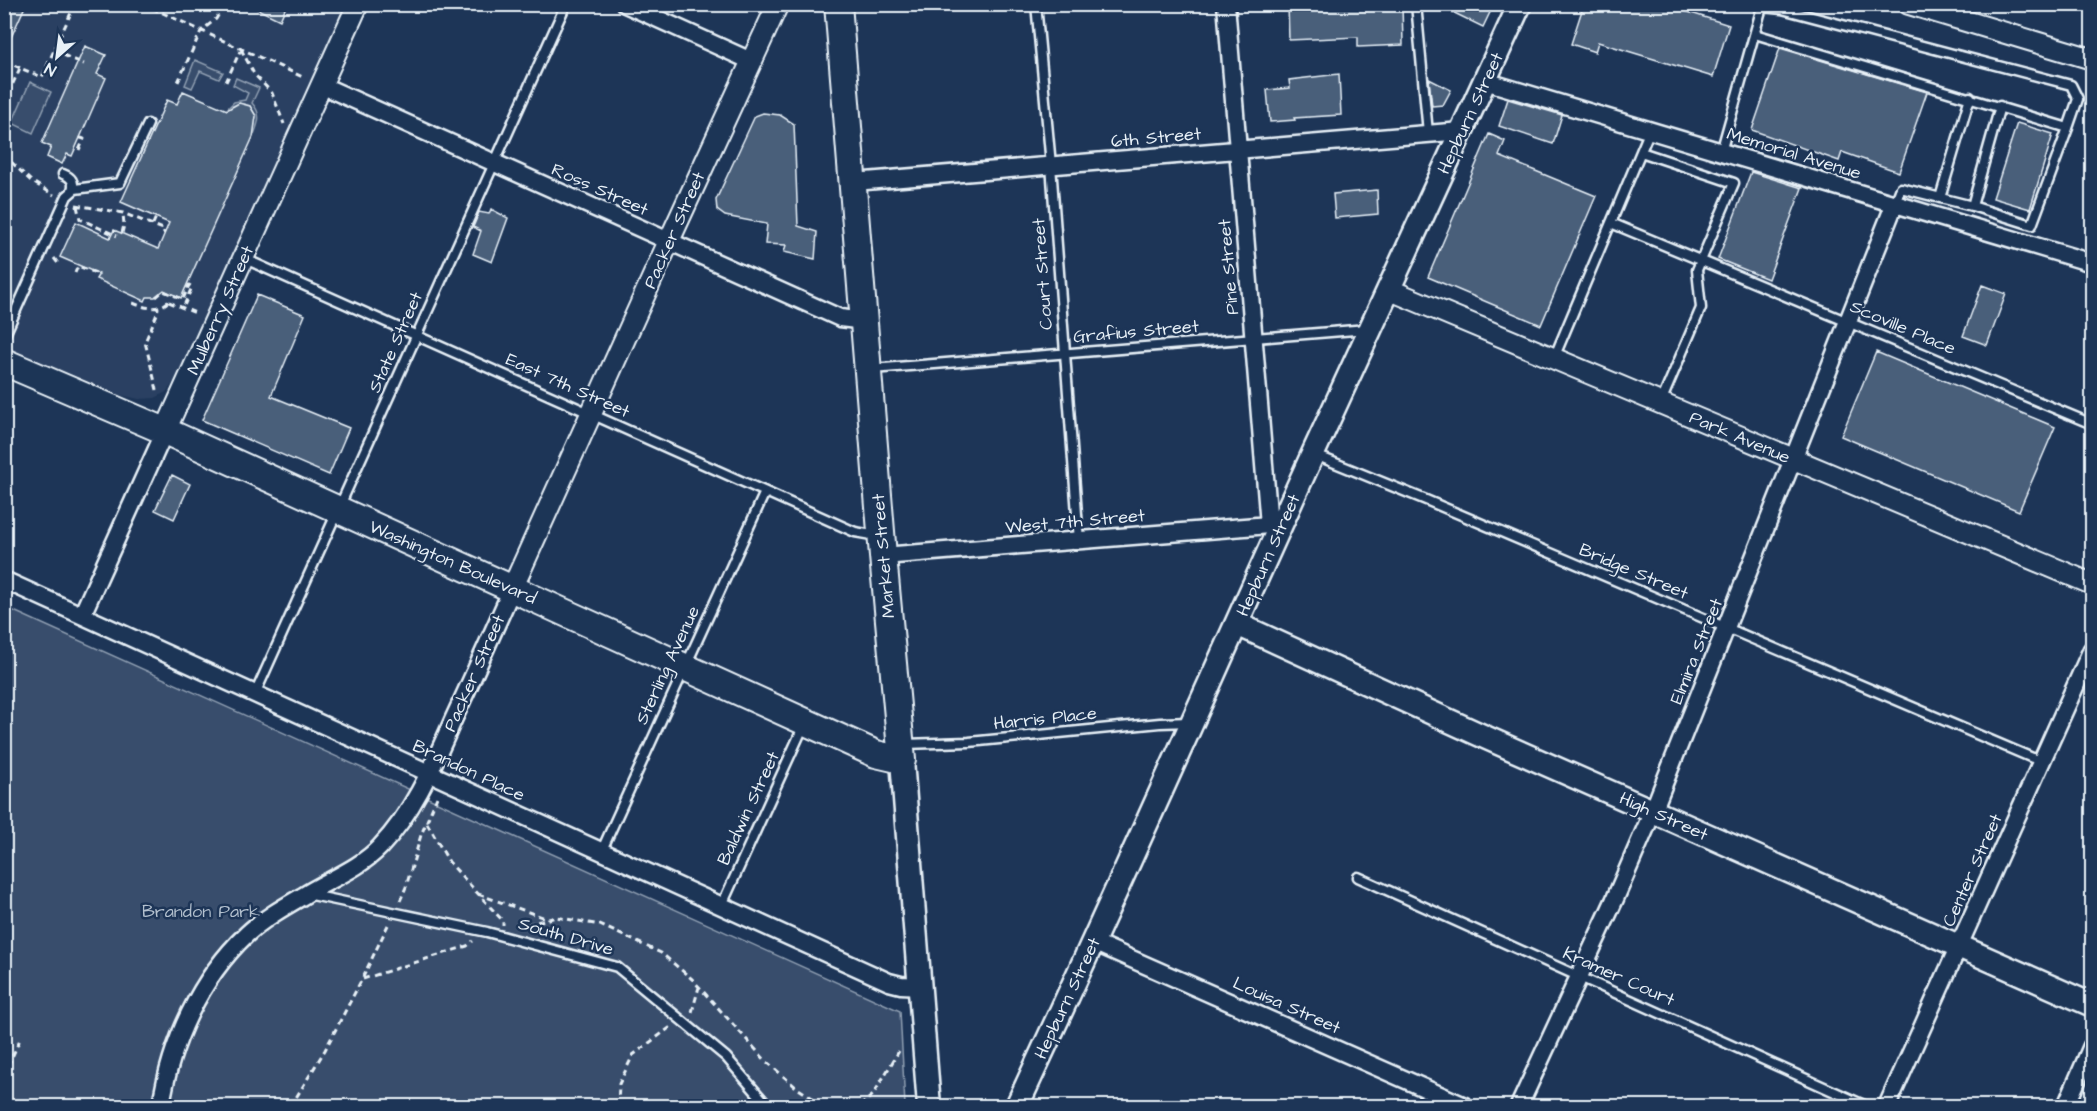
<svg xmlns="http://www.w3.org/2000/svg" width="2097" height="1111" viewBox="0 0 2097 1111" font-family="'Architects Daughter',sans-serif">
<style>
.built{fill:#2a4162}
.green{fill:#374d6c;stroke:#909fb2;stroke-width:1.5}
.building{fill:#495e7a;stroke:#e8f1f8;stroke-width:1.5}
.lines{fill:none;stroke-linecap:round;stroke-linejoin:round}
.service-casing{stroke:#e8f1f8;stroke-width:13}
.minor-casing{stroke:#e8f1f8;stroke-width:21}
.tertiary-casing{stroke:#e8f1f8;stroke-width:24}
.secondary-casing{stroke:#e8f1f8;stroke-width:27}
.primary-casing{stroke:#e8f1f8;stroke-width:30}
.path{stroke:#e8f1f8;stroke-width:3;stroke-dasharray:6 4.5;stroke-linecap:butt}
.service{stroke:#1d3557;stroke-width:8}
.minor{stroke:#1d3557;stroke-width:16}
.tertiary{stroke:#1d3557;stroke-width:20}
.secondary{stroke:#1d3557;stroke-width:22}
.primary{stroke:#1d3557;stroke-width:26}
.labels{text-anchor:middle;stroke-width:5;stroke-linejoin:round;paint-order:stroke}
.street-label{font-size:18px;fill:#e8f1f8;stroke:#1d3557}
.park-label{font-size:18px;fill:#b3c0ce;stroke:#1d3557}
</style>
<rect width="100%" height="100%" fill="#1d3557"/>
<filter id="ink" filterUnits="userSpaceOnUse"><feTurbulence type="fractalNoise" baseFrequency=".0167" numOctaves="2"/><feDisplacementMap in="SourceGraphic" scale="12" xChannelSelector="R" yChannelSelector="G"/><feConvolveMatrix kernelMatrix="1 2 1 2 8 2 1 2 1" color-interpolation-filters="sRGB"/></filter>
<g filter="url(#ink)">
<!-- built -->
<path class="built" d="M5,5H345L183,365L173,383L166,392L155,398L139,399L111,393L5,346Z"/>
<!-- green -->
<path class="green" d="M195,60L223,72L219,79L200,71L192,88L185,85Z
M236,78L259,88L252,103C263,115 258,124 253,137L256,116L250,106L239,103L232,106L229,111L226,110L234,102L245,100L248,93L233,85Z
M30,82L51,92L33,133L12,123Z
M5,607L900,1011L905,1106H5Z"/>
<!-- building -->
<path class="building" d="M4,4H26L4,53Z
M247,4H287L280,20Z
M1288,4H1402L1403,45L1358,47V37L1289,40Z
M1436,4H1494L1483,27Z
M1584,4H1663L1729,25L1713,77L1598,42L1595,52L1571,44Z
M85,46L106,55L97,74L106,78L72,156L67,154L62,164L47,157L51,147L42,143Z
M1780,48L1927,92L1899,172L1842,152L1839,161L1752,130Z
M1339,74L1341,115L1294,118L1295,120L1270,122L1267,90L1290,88L1289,80Z
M1429,79L1451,90L1443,105L1432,106Z
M183,91L227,110L239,103L250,106L256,116L253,137L181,298L164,290L155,297H147L145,301L96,279L99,274L60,257L76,222L110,238L114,230L158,249L169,223L121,202L167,100L177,104Z
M1508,99L1562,115L1553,144L1499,126Z
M763,113L780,115L794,124L798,226L817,232L815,259L784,252L786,245L765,244L767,224L725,216L717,210L716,200L755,116Z
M2017,123L2053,134L2030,209L1993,198Z
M1489,134L1505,141L1499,156L1596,196L1541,325L1428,277Z
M1751,172L1802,188L1768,279L1718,259Z
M1377,190L1378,214L1335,218L1333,194Z
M491,209L508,218L492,262L473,254L481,231L473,227L476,220L479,212L489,214Z
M1982,285L2006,294L1987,345L1963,336Z
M257,295L305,315L271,396L349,428L329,475L202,420Z
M1876,352L2055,427L2019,511L1841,436Z
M172,475L190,484L174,519L155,510Z"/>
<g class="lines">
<!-- service casing -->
<g class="service-casing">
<path id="service" d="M1036,4L1051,165L1079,541
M1416,4L1428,133
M1641,152L1734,183L1697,270L1701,308L1661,402
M1721,152L1762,7L1782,9L2071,85L2078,99L2068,128L1755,34
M63,174C71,177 75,182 72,190
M1940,198L1970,97
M1895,203L1901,188L1972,206L2032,225L2068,128
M1972,206L2000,106
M1611,223L2092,424
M243,258L855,532L878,536
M4,337L67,196L75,189L120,183L148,124
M1554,358L1650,130
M872,369L1367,329
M1313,454L1426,500L2042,762
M255,694L566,4
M904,744L969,742L1160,723L1190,722
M601,852L765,492
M1358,877L1866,1106
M307,894L487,932L617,967L726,1057L768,1106
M721,907L804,725"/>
</g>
<!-- minor casing -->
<g class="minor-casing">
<path id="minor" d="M625,4L751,61
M1226,4L1269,525
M1485,81L2092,263
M321,85L840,318L865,321
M854,182L1462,131
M883,556L1269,525L1279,529
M4,580L889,982L901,985L920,986
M82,615L165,431
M1093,942L1465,1106
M161,1106C170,1044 200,978 247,934C263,919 284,907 303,896C328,880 359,869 380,847C415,810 434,763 454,718C474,675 493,632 512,589
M1519,1106L1614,901L1653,811L1895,203
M1887,1106L2092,649
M2066,1106L2092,1046"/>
</g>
<!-- tertiary casing -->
<g class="tertiary-casing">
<path id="tertiary" d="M1909,4L2092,59
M1388,289L2092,584
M165,431L358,4
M512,589L669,241L778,4"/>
</g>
<!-- secondary casing -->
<g class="secondary-casing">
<path id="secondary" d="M1237,624L1487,738L2092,1005
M902,760L929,1106
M1017,1106C1118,891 1213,674 1311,458C1380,306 1451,156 1520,4"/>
</g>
<!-- primary casing -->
<g class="primary-casing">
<path id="primary" d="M4,362L165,431L876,754L902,760L883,556L838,4"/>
</g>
<!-- path -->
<path class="path" d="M143,4L305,78
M241,49L254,74L272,93L284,124
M54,51L84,64
M5,61L20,68
M178,82L201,31L216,19L225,4
M226,82L240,51
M4,103L20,68L42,77L75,4
M79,150L84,139L81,138V135
M4,155L31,181L54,195
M76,205L123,213L163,229L162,232L165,233
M77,206L80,219L117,236
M153,224L156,217
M122,233L124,225L123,213
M54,258L60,266
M75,273L78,266L96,273
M156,297L163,291L183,299L189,285L192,287L183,308
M169,302L198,314
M133,303C147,309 160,311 171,299
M157,390L145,342L157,314L158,308
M427,823L449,862L503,921V925
M478,894L545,918
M400,901L406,887L421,835L437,797
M517,927L556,917L600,925L661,953L692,979L767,1062L797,1088L825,1106
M363,979L467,946L473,941
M692,1012L699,987
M4,1075L21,1037
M291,1106L325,1050L362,979L389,923
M618,1106L619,1084L633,1055L672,1026
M860,1106L873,1095L899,1051"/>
<!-- service -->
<use href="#service" class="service"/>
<!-- minor -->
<use href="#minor" class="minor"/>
<!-- tertiary -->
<use href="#tertiary" class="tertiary"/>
<!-- secondary -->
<use href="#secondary" class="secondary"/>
<!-- primary -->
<use href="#primary" class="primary"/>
</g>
</g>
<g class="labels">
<!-- street labels -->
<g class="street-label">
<text transform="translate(1470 113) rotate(-65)" y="6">Hepburn Street</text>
<text transform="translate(1156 137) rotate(-5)" y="6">6th Street</text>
<text transform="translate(1794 153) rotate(17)" y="6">Memorial Avenue</text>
<text transform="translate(600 189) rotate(24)" y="6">Ross Street</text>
<text transform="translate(674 230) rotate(-66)" y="6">Packer Street</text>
<text transform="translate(1228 267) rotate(-95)" y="6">Pine Street</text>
<text transform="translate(1042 274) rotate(-94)" y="6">Court Street</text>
<text transform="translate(220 310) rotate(-66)" y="6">Mulberry Street</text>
<text transform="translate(1903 327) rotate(23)" y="6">Scoville Place</text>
<text transform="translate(1136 331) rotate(-5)" y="6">Grafius Street</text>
<text transform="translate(395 342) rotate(-66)" y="6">State Street</text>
<text transform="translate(568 385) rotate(24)" y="6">East 7th Street</text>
<text transform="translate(1740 437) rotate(23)" y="6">Park Avenue</text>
<text transform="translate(1075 521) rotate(-5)" y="6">West 7th Street</text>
<text transform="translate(1268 555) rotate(-66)" y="6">Hepburn Street</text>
<text transform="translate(883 556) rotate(-95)" y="6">Market Street</text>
<text transform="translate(453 562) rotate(24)" y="6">Washington Boulevard</text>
<text transform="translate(1634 571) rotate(23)" y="6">Bridge Street</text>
<text transform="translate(1696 651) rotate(-68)" y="6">Elmira Street</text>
<text transform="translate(667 665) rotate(-65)" y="6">Sterling Avenue</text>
<text transform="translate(474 673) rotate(-66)" y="6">Packer Street</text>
<text transform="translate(1045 718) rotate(-6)" y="6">Harris Place</text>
<text transform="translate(469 770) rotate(25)" y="6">Brandon Place</text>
<text transform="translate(748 808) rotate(-65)" y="6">Baldwin Street</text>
<text transform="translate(1664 816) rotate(24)" y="6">High Street</text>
<text transform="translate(1972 870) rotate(-66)" y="6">Center Street</text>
<text transform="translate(566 936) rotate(16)" y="6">South Drive</text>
<text transform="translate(1619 976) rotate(24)" y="6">Kramer Court</text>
<text transform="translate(1067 998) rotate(-65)" y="6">Hepburn Street</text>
<text transform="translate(1287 1005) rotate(24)" y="6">Louisa Street</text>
</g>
<!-- park labels -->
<g class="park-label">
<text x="201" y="917">Brandon Park</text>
</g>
</g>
<!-- margin -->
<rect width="2097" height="1111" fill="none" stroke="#1d3557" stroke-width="24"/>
<rect x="12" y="12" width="2073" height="1087" fill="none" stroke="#e8f1f8" stroke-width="2" filter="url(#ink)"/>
<!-- north arrow -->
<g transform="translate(57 57) rotate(208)" stroke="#1d3557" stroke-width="4.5" paint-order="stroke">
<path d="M0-4.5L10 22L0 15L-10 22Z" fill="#e8f1f8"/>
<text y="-9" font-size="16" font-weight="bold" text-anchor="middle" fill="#e8f1f8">N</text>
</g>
</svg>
